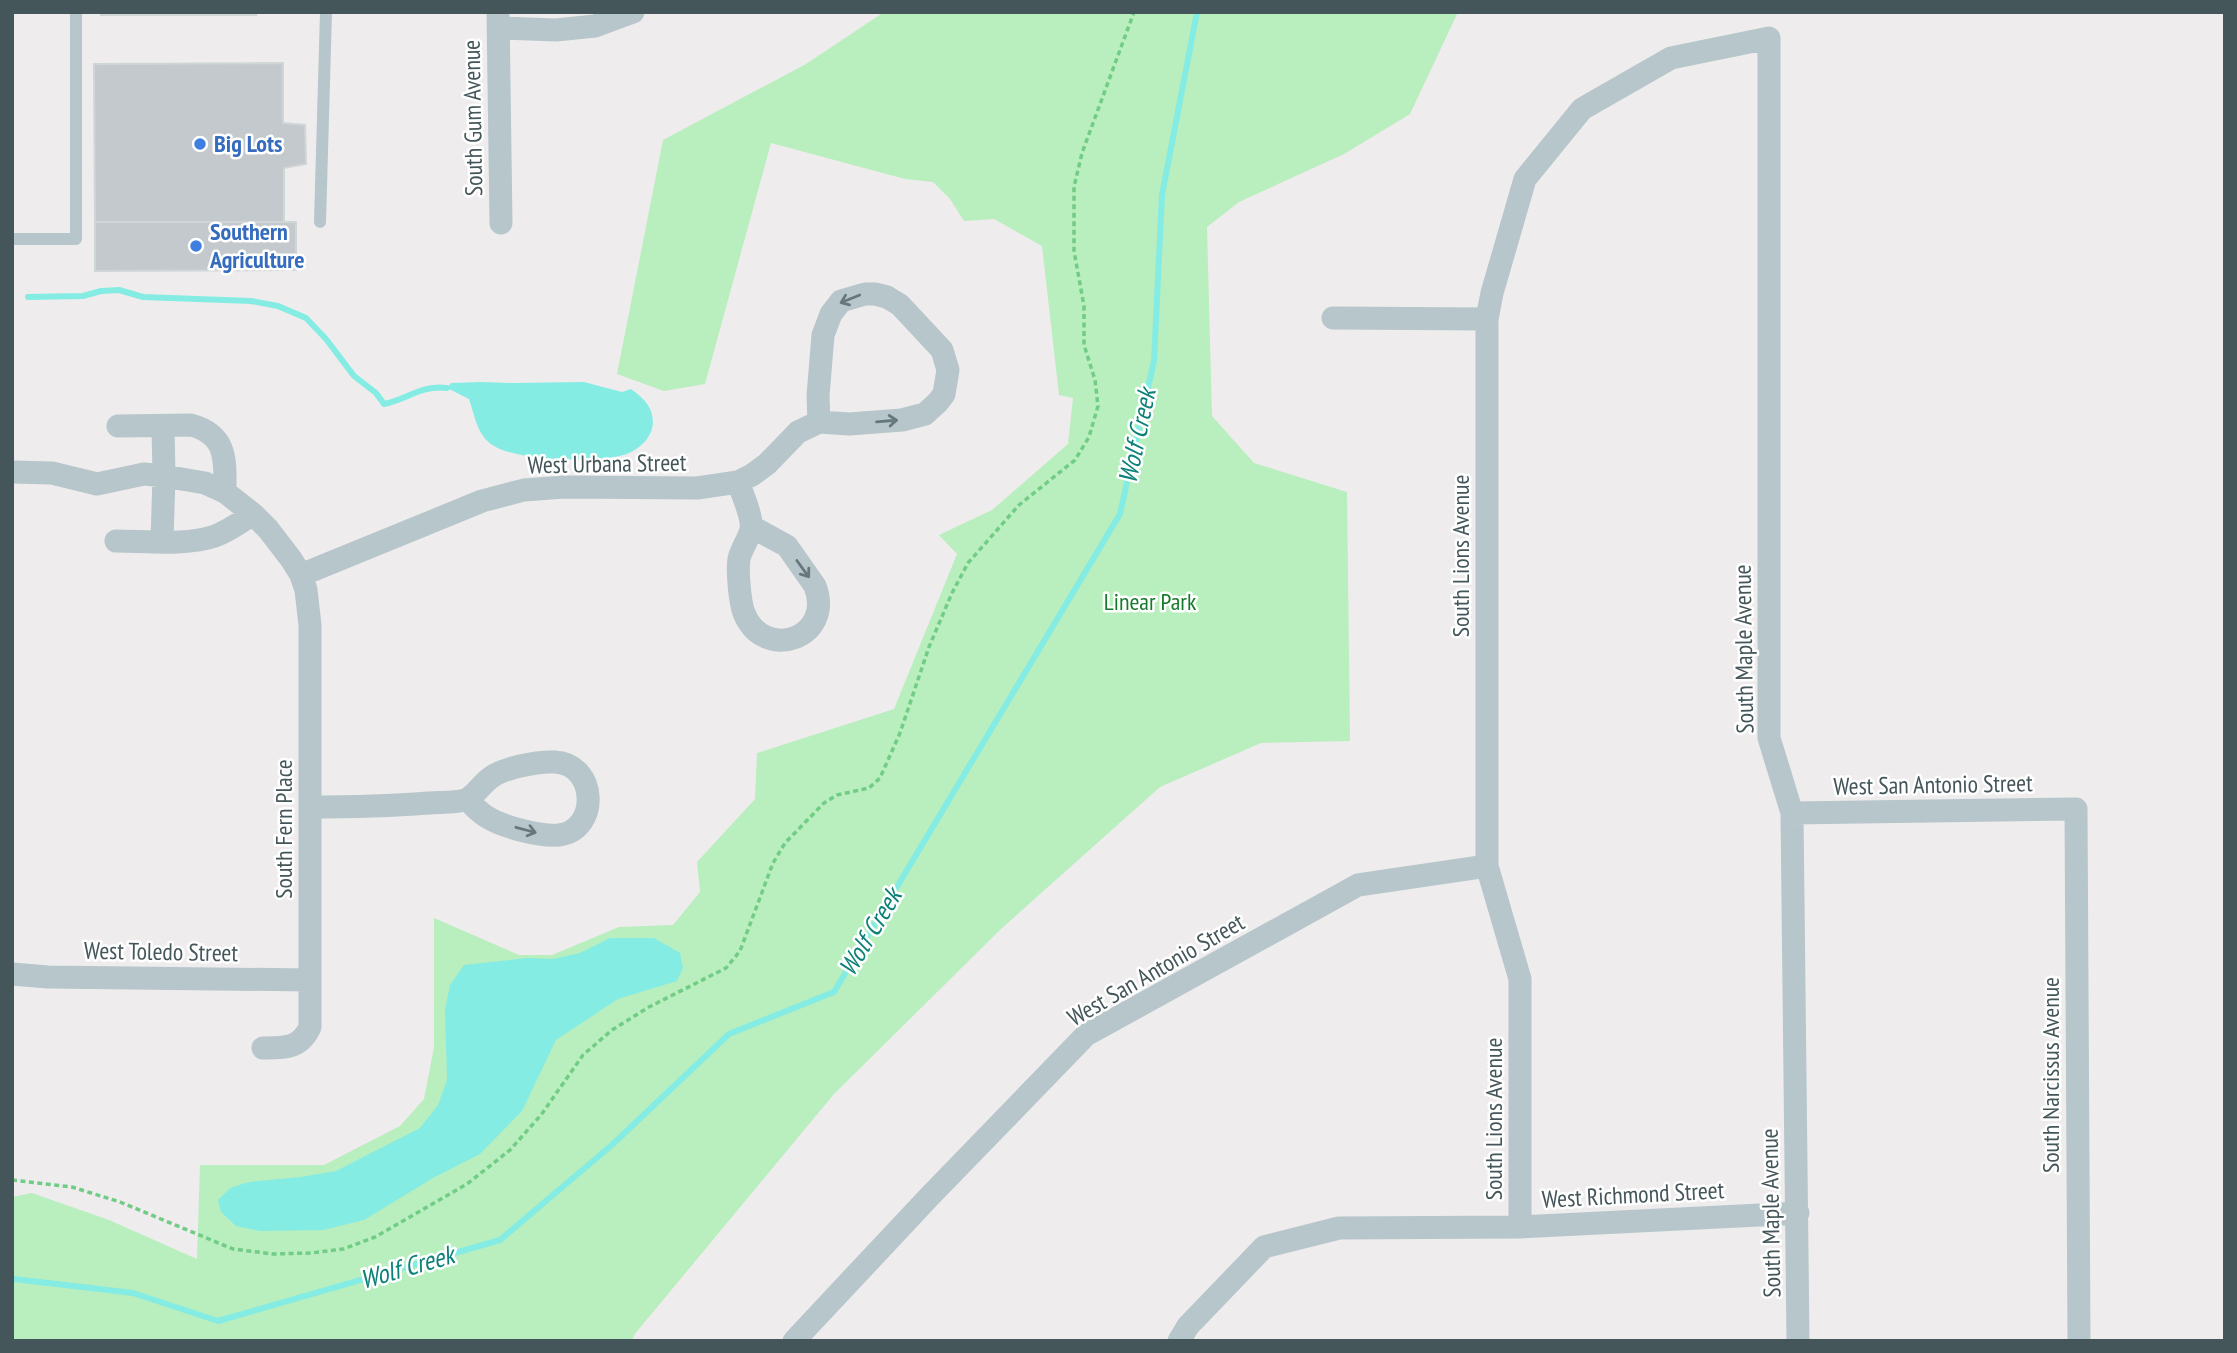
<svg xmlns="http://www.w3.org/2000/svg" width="2237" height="1353" viewBox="0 0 2237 1353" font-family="'PT Sans Narrow',sans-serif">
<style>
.green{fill:#b9eebe}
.water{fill:#85ece4}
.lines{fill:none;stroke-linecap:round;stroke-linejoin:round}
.stream{stroke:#85ece4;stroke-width:6}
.building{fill:#c3c9cc;stroke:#d0d5d8;stroke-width:2}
.path{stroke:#71cc85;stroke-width:3.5;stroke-dasharray:5 3.5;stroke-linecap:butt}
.service{stroke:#b7c6ca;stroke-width:12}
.minor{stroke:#b7c6ca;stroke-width:23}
.oneway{stroke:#67787c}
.shop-dot{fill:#3f7fe0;stroke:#fff;stroke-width:2.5}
.labels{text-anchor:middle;stroke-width:5;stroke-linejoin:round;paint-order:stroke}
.street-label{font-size:24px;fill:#45565a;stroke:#fff}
.shop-label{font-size:24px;font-weight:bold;fill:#366cbe;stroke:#fff;text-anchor:start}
.park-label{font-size:24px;fill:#167a2b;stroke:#fff}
.water-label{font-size:26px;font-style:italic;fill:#0c8178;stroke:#fff}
</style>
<rect width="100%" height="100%" fill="#efeced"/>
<!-- green -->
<path class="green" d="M884,12H1458L1410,114L1344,154L1239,202L1207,227L1212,416L1254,463L1347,492L1350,741L1261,743L1160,787L1001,929L834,1094L634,1335L632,1341H12V1197L32,1193L109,1220L197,1259L200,1165H324L400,1126L424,1099L434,1047V918L519,955H552L619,927L673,925L700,892L697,862L755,799L757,753L894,709L957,554L939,535L992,510L1068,444L1073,398L1059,395L1042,246L994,219L964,221L950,199L933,182L905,179L771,143L705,384L664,391L617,374L663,140L806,64Z"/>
<!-- water -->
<path class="water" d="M481,382L513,383L584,382L622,392L631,389C643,398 653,406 653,423C652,436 643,446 631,452C607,465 517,461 494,446C477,436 475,416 469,399L447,388L451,383Z
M610,938H654L680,953L683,968L677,981L618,999L556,1040L522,1111L480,1154L433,1178L364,1220L323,1230L260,1231L236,1226L221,1212L218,1200L230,1188L249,1182L301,1177L336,1171L420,1128L438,1105L447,1080L445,1010L450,985L464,965L527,958L553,959L580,953Z"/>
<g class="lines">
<!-- stream -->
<path class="stream" d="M28,297L83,296L101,291L119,290L143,297L251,301L278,306L306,318L326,339L354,376L376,393L384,404C408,399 420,385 447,388
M12,1281L14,1279L133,1293L218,1321L500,1240L613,1144L729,1034L834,992L1120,514L1154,361L1162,195L1197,12"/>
</g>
<!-- building -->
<path class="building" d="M101,12H256V15H101Z
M283,63V123L305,125L306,164L284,168V222H95L94,64Z
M95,222H296V270L95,271Z"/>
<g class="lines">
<!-- path -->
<path class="path" d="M12,1180L72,1187L120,1202L233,1249L273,1254L311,1253L343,1249L375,1237L467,1184L510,1150L541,1115L583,1055L612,1030L649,1007L726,968L740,951L773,863L785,843L824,803L837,795L869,788L880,778L900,733L929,647L952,593L968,563L1019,505L1075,460L1089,437L1098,406L1095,380L1084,345V306L1074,251V187L1082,153L1134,12"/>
<!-- service -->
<path class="service" d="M320,222L326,12
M12,239H76V12"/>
<!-- minor -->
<path class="minor" d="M498,12L501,223
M499,28L556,30L595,26L633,12
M1333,318L1487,319
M118,426L191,425C228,435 225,461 225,492
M12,472L52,473L97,484L144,474L164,476L205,483L225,492L253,514L268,529L291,559L301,575L306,590L310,625V1027C300,1049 284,1048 263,1048
M738,482C742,493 753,518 751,529C749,539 741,549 739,559C737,571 740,603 744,613C764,663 835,638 815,586L787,546L752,527
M116,541C145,541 187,546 215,536C229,531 241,522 253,514
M162,541L164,476L163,426
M301,575L482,501L524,490L564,487L697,488L738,482L752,475L767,464L798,432L819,422L849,424L902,420L925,414L938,402L944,394L948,370L942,350L900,305L887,297L875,294H865L841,301L831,314L823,335L818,396L819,422
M310,807C349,807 389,806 428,803C439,802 454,803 465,800C474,797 481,785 489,779C501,768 538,761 555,762C597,764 600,830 559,835C541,837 503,827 487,817C480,813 473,805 467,800
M1792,813L2076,809L2079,1341
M12,974L48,977L309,980
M1520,1227V979L1487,866V319L1492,293L1525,179L1582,109L1671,58L1769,38V738L1792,813L1798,1341
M794,1341L929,1197L1086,1035L1358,885L1487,866
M1179,1341L1188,1326L1264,1247L1339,1228L1520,1227L1798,1213"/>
</g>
<!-- one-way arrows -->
<defs><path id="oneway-shaft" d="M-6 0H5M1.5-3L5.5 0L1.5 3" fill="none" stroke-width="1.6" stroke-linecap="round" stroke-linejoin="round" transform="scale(1.75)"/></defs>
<g class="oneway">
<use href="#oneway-shaft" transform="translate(850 299) rotate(158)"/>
<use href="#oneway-shaft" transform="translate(887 421) rotate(-5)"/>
<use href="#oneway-shaft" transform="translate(803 569) rotate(54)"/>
<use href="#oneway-shaft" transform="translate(526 830) rotate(15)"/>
</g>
<!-- markers -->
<g class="shop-dot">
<circle cx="200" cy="144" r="7"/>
<circle cx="196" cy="246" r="7"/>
</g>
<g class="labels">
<!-- street labels -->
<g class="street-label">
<text transform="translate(473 118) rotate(-91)" y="8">South Gum Avenue</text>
<text transform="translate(607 464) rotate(-1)" y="8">West Urbana Street</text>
<text transform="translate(1461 556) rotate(-90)" y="8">South Lions Avenue</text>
<text transform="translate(1744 649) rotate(-91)" y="8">South Maple Avenue</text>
<text transform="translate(1933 785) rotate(-1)" y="8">West San Antonio Street</text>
<text transform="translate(284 829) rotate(-90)" y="8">South Fern Place</text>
<text transform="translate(161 952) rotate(1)" y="8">West Toledo Street</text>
<text transform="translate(1156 970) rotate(-30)" y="8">West San Antonio Street</text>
<text transform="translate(2051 1075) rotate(-90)" y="8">South Narcissus Avenue</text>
<text transform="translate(1494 1119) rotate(-90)" y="8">South Lions Avenue</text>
<text transform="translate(1633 1195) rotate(-3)" y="8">West Richmond Street</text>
<text transform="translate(1771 1213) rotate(-91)" y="8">South Maple Avenue</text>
</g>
<!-- shop labels -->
<g class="shop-label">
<text x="214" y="152">Big Lots</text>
<text x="210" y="240">Southern<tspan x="210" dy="28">Agriculture</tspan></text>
</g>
<!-- park labels -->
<g class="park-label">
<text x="1150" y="610">Linear Park</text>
</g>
<!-- water labels -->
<g class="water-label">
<text transform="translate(1137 436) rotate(-78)" y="9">Wolf Creek</text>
<text transform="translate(870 932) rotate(-59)" y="9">Wolf Creek</text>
<text transform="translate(407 1267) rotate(-16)" y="9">Wolf Creek</text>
</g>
</g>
<!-- border -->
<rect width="2237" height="1353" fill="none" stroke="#45565a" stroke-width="28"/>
</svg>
